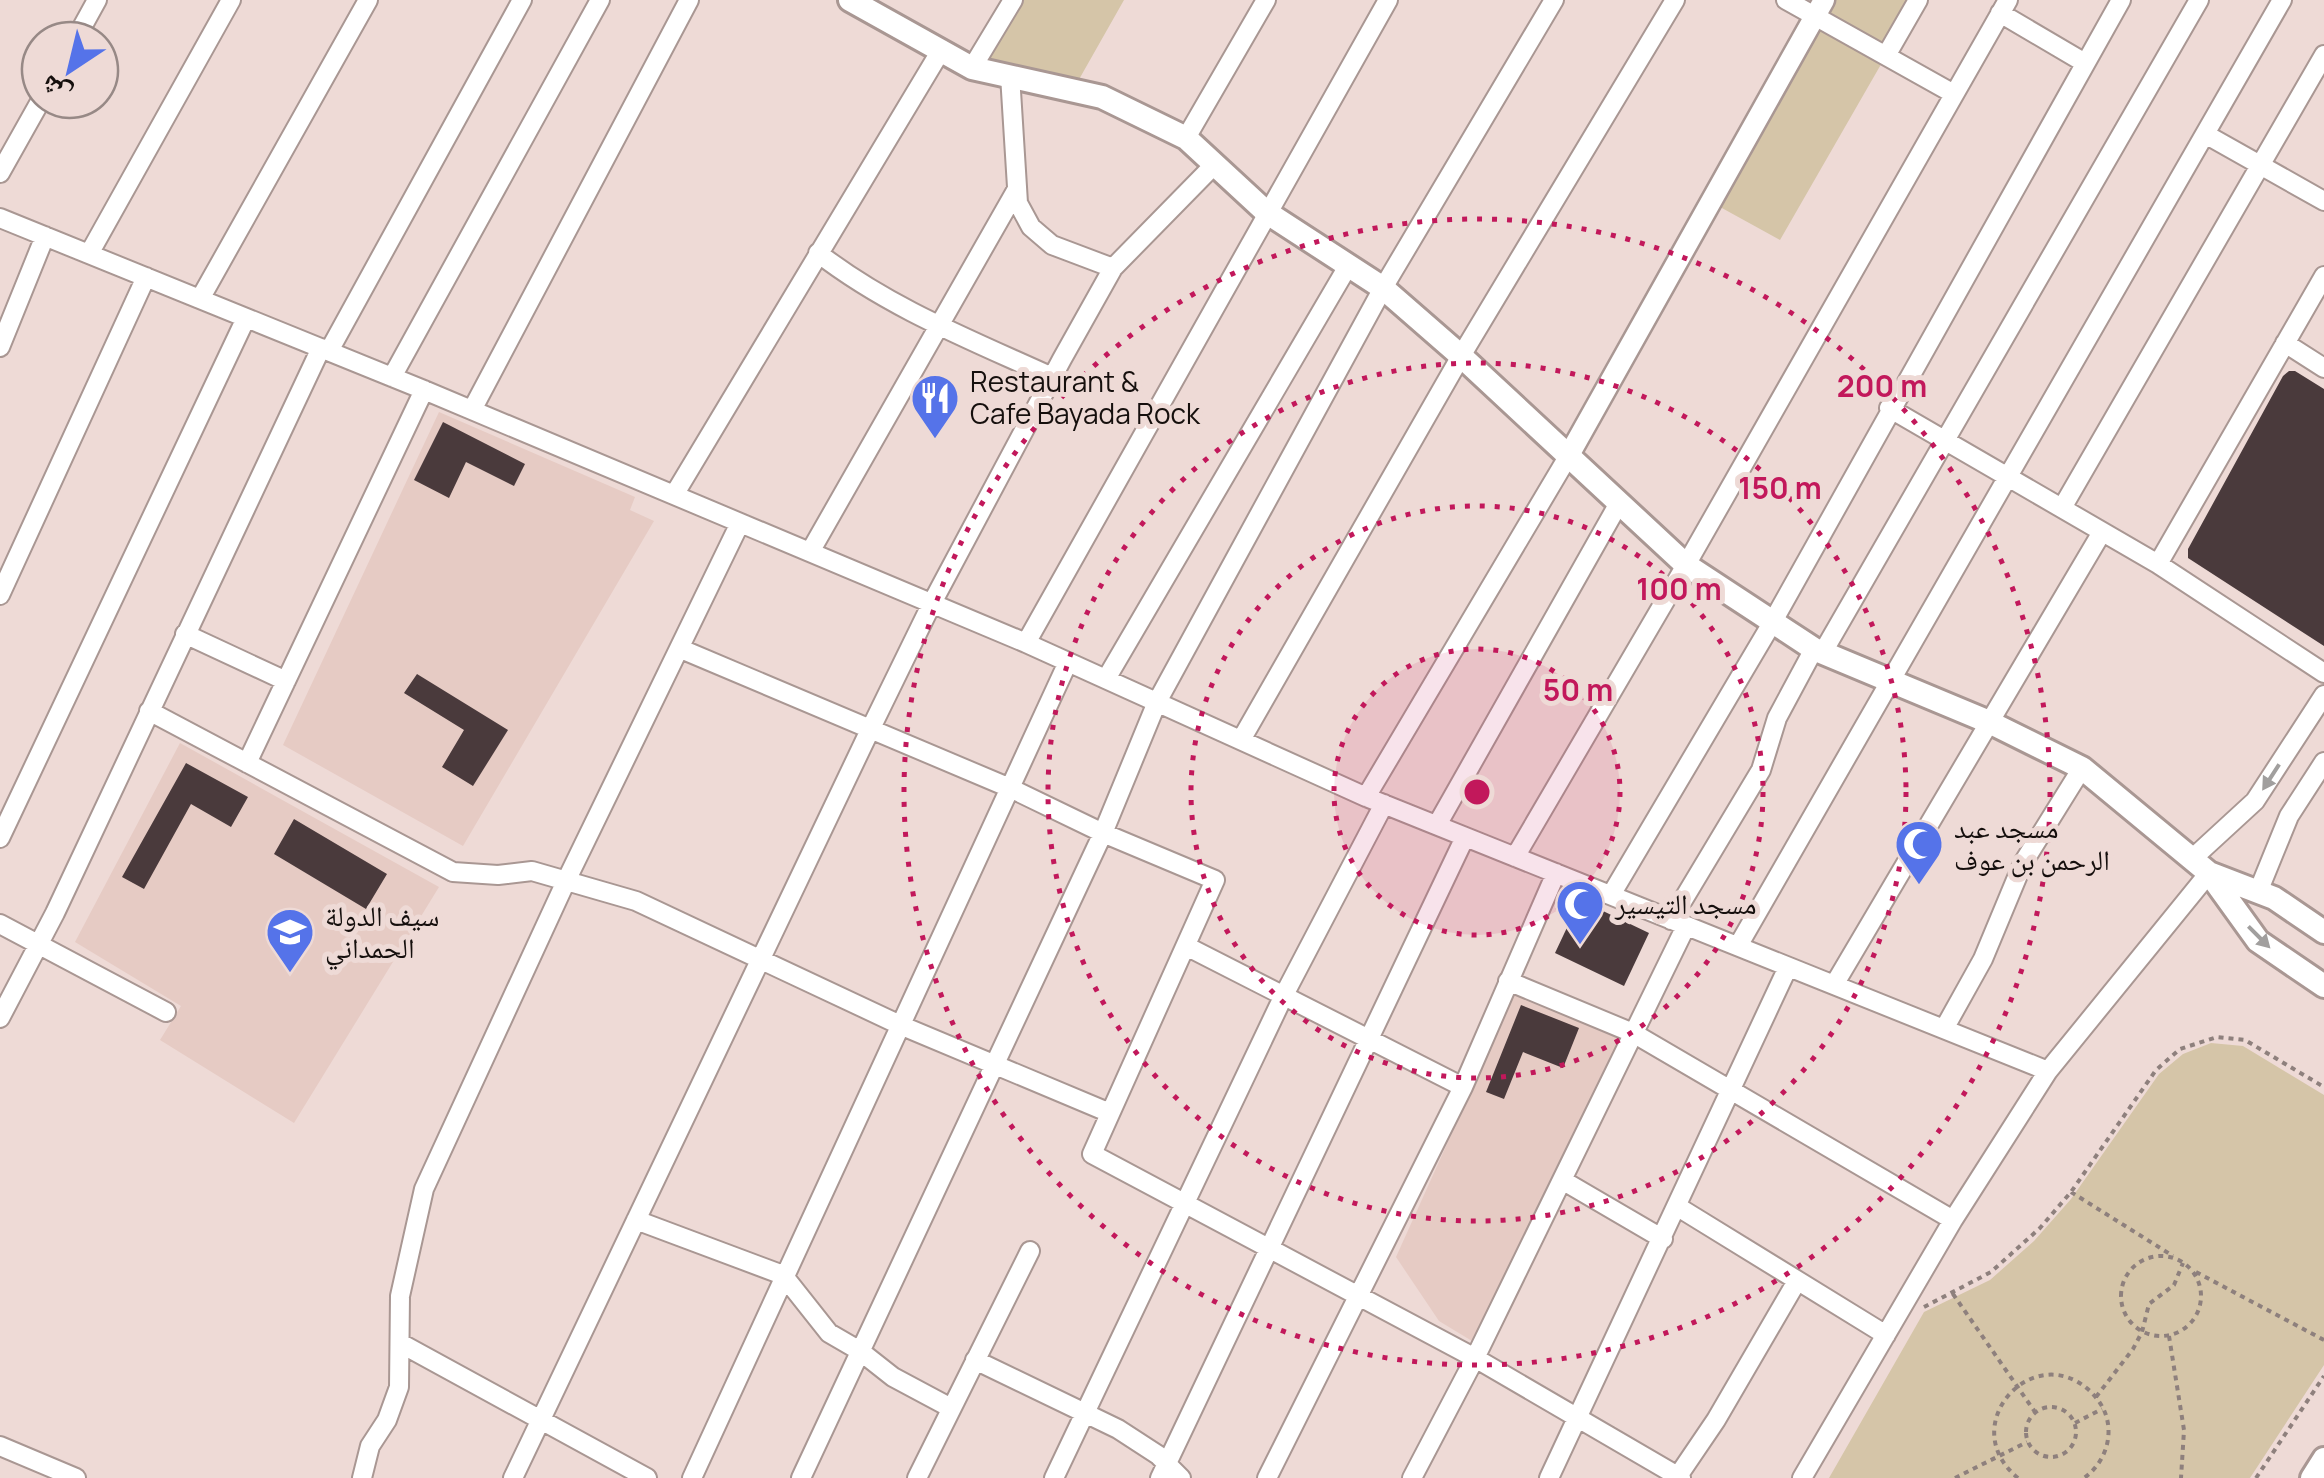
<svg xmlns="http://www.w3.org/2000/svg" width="2324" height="1478" viewBox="0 0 2324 1478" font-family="Manrope,'Noto Naskh Arabic',sans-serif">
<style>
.built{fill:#e6cbc4}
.green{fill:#d5c5a8}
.building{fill:#4a3a3c}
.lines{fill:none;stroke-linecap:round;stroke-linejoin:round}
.minor-casing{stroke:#a99793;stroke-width:22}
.tertiary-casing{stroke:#a99793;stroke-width:25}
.secondary-casing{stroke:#a99793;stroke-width:28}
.path{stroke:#8e807d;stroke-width:4;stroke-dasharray:5 5;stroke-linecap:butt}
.minor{stroke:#fff;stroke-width:18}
.tertiary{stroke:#fff;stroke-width:20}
.secondary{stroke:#fff;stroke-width:22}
.oneway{fill:#a19f9e}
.ring{fill:none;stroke:#c2185b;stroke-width:5;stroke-dasharray:5 10}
.labels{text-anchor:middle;stroke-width:10;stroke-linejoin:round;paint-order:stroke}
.poi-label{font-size:28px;fill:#150f0d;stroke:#eedad6;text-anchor:start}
.centre{fill:#c2185b;stroke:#eedad6;stroke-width:5}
.ring-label{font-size:30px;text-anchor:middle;font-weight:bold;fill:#c2185b;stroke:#eedad6;stroke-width:10;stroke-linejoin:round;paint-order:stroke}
</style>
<rect width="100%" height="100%" fill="#eedad6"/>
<!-- built -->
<path class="built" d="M439,412L635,497L630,510L654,521L463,846L283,745Z
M180,743L439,887L294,1123L160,1040L181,1006L75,942Z
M1517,989L1617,1033L1619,1040L1472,1341L1439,1321L1396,1257Z"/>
<!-- green -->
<path class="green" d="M1013,0H1124L1073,90L972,68Z
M1824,0H1918L1780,240L1711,202Z
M2211,1043L2243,1046L2324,1095V1365L2250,1478H1829L1924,1312L1990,1280L2034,1241L2071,1199L2159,1074L2183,1054Z"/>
<!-- building -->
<path class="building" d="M2289,371H2295L2324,389V646L2188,558V549L2283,376Z
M443,422L525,464L514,486L466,462L449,498L414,480Z
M417,674L508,730L473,786L442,767L464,730L404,693Z
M186,763L248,797L231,827L191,804L144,889L122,877Z
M294,819L387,874L366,909L274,854Z
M1580,900L1649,933L1624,986L1555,953Z
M1521,1005L1579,1028L1563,1068L1523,1052L1504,1099L1486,1092Z"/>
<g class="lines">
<!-- minor casing -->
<g class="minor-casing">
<path id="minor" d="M1786,0L1954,94
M2000,13L2085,63
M75,40L97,0
M1887,54L1918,0
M972,68L1013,0
M1010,75L1018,203L1031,227L1052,245L1113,268
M2205,134L2324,201
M1186,138L1266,0
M0,173L41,100
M0,218L424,390L1026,643L1366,797L2048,1071L2209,873
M818,253C889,308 971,340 1052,377
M89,254L231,0
M200,299L368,0
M2285,343L2324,368
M0,347L45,236
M329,351L522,0
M392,377L600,0
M1889,408L2158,564L2324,673
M472,410L689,0
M674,495L940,52
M2062,508L2324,55
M810,552L1017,189
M2158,564L2324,276
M0,595L146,277
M185,634L286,681
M1026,643L1388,0
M681,649L1010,788L1103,833L1215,880L1092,1154L1475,1358L1681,1478
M1823,652L2199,0
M1106,679L1348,266
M149,711L453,872L498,875L532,871L636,901L900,1025L1110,1113
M1241,740L1461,356L1675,0
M247,763L424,390
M1366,797L1569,455
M1437,825L1619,503
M0,838L246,318
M1515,857L1686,565L2008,0
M2193,858L2255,801L2324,695
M2258,892L2289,816L2324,762
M1611,895L1772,623L2121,0
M1671,920L1761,770L1777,718L1814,649
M0,924L166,1012
M1186,946L1463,1087
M1738,946L2282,0
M1508,981L1633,1033L1953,1220
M1834,985L2102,532
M0,1018L55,913L321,348
M1944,1029L1983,959L2023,863L2082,768
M1562,1180L1663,1239
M1678,1207L1886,1335
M636,1220L783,1275L829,1333L860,1351L893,1377L951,1408
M400,1343L647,1478
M975,1360L1118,1429L1158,1455L1181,1478
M0,1446L76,1478
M1678,1476L1716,1420L1797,1281
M362,1478L370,1446L387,1420L399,1387L400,1296L424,1189L567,879L740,523
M513,1478L870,730L932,603L1062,359L1113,268L1215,164
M692,1478L1068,662
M801,1478L1103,833L1157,702L1383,288L1554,0
M917,1478L1030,1251
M1054,1478L1284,995L1384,804
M1160,1478L1465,837
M1267,1478L1463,1087L1556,873
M1412,1478L1475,1358L1686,926
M1549,1478L1788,967
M1802,1478L1953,1220L2048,1071"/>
</g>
<!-- tertiary casing -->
<g class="tertiary-casing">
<path id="tertiary" d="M1569,455L1824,0"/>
</g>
<!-- secondary casing -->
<g class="secondary-casing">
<path id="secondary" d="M850,0L972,68L1102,97L1186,138L1266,212L1383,288L1461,356L1686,565L1814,649L1989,722L2082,768L2209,873L2258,941L2324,986
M2209,873L2274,898L2324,932
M2312,1478L2324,1459"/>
</g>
<!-- path -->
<path class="path" d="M2071,1192L2173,1256
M2121 1296a40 40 0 1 1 80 0a40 40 0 1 1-80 0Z
M2196,1272L2324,1340
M1953,1294L2035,1412
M1924,1307L1991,1272L2040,1228L2071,1192L2156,1070L2180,1049L2217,1037L2245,1040L2324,1087
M2169,1336L2184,1430L2181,1478
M2096,1397L2133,1349L2142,1332L2149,1304L2174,1285L2183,1263
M2026 1432a25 25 0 1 1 50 0a25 25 0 1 1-50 0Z
M2075,1423L2102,1409
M1955,1478L2027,1442
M2018,1478C1954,1426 2033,1338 2090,1391C2099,1400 2106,1410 2108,1424C2111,1445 2101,1466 2084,1478
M2256,1478L2324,1376"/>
<!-- minor -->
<use href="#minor" class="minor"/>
<!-- tertiary -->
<use href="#tertiary" class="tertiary"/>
<!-- secondary -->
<use href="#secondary" class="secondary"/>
</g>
<!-- one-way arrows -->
<defs><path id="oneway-solid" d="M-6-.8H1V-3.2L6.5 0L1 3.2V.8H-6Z" transform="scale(2.5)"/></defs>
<g class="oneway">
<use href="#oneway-solid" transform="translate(2271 777) rotate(123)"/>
<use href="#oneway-solid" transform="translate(2259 937) rotate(45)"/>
</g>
<!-- distance rings -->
<circle cx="1477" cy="792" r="143" fill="#c2185b" fill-opacity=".12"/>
<g class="ring">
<circle cx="1477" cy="792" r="143"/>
<circle cx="1477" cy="792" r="286"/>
<circle cx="1477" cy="792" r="429"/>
<circle cx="1477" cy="792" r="573"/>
</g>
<!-- icons -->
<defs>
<g id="restaurant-pin" transform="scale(2.5)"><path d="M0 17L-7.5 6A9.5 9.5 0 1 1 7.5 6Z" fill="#5573e9" stroke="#eedad6"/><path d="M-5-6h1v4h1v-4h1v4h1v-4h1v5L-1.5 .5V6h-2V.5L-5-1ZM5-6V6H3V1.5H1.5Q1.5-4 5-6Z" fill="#fff"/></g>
<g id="mosque-pin" transform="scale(2.5)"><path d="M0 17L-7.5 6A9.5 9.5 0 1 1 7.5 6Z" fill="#5573e9" stroke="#eedad6"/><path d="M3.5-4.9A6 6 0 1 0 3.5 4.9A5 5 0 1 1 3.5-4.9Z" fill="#fff"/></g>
<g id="school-pin" transform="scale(2.5)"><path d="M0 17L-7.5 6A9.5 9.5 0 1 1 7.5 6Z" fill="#5573e9" stroke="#eedad6"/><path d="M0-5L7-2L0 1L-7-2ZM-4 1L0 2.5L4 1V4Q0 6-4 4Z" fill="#fff"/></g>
</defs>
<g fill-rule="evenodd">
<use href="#restaurant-pin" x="935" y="398"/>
<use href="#mosque-pin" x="1919" y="844"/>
<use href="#mosque-pin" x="1580" y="904"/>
<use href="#school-pin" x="290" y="932"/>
</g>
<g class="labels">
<!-- poi labels -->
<g class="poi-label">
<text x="970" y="392">Restaurant &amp;<tspan x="970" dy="32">Cafe Bayada Rock</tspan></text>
<text x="1954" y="838">مسجد عبد<tspan x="1954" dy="32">الرحمن بن عوف</tspan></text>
<text x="1615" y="914">مسجد التيسير</text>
<text x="325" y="926">سيف الدولة<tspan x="325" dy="32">الحمداني</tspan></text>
</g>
</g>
<circle cx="1477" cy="792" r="15" class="centre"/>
<g class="ring-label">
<text x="1882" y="397">200 m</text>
<text x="1780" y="499">150 m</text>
<text x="1679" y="600">100 m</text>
<text x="1578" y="701">50 m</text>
</g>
<!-- north arrow -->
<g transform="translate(70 70) rotate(215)"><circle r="48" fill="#eedad6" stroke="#978986" stroke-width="2.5"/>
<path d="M0-8L18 38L0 25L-18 38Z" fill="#5573e9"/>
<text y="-15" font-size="28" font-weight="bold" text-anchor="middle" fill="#150f0d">ش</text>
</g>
</svg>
